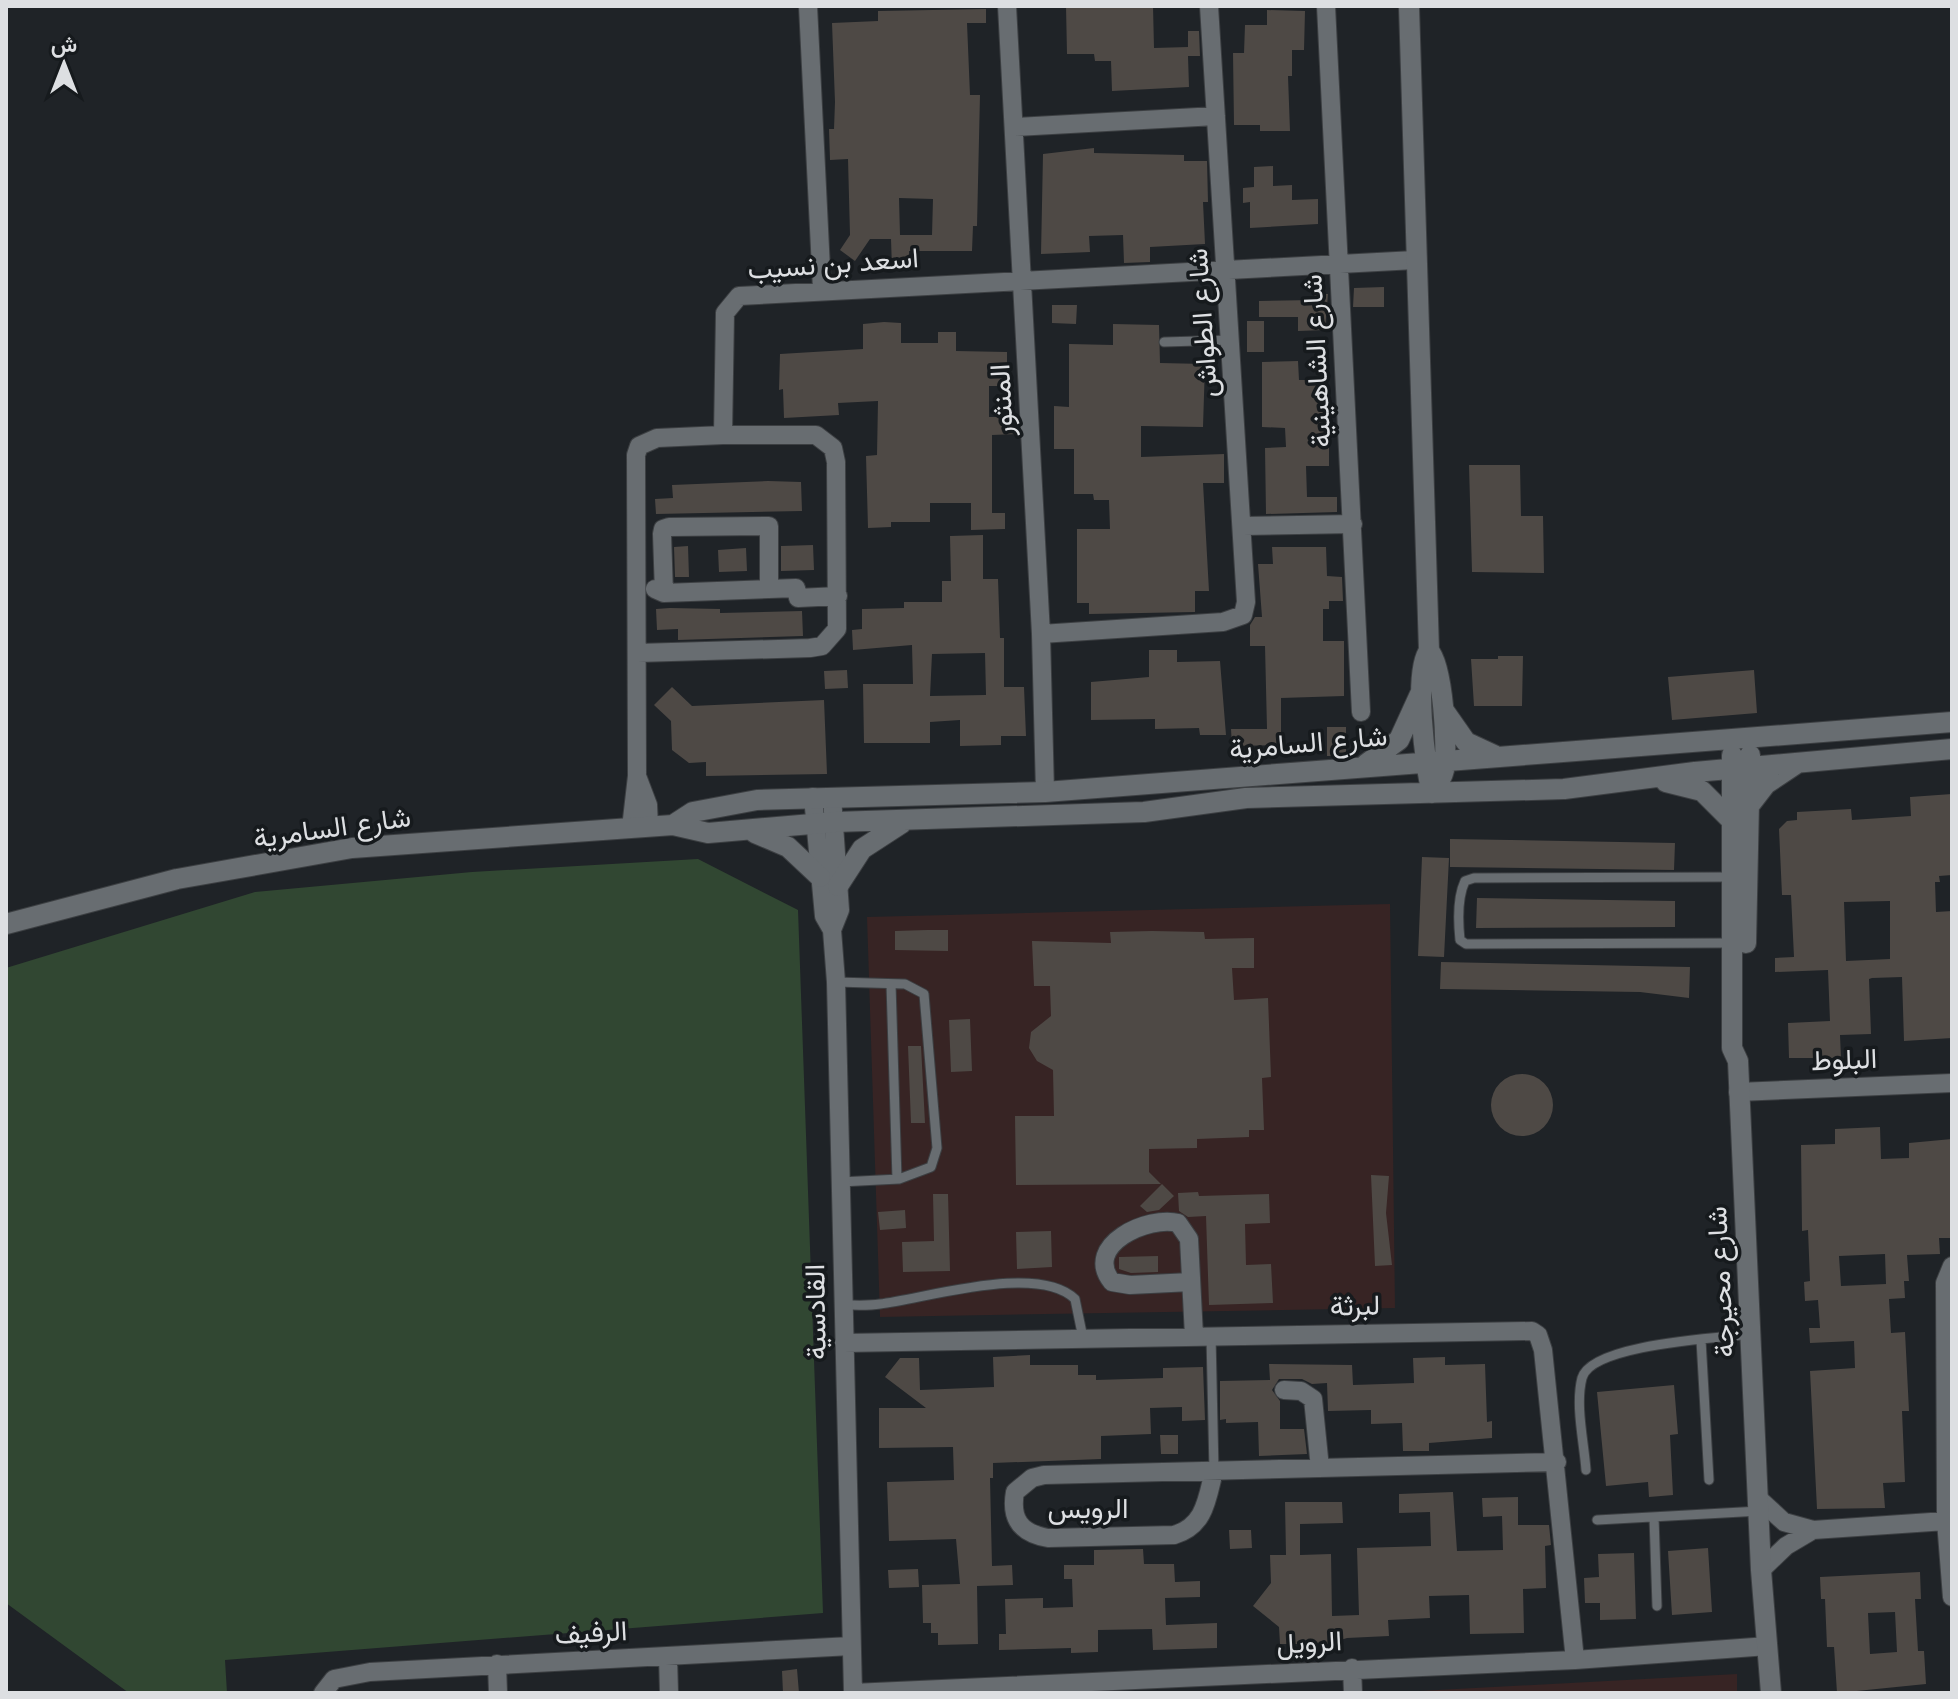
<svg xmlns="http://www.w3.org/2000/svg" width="1958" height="1699" viewBox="0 0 1958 1699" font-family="Helvetica,Vazirmatn,sans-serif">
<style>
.commercial{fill:#372424}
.green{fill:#314732}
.building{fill:#4e4945;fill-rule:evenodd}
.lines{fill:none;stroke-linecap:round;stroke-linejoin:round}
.service-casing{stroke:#3c3f42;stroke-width:11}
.minor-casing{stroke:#3c3f42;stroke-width:20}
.tertiary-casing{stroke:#3c3f42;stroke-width:22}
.service{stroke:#686d71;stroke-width:9}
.minor{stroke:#686d71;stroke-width:18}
.tertiary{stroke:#686d71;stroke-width:20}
.labels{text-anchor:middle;stroke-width:7;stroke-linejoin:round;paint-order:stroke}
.street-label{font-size:28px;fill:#dddfe2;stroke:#161a1d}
</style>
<rect width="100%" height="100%" fill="#1f2327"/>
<!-- commercial -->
<path class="commercial" d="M1390,904L1395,1308L880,1317L867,917Z
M1737,1674V1693H1382Z"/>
<!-- green -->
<path class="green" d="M698,859L798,910L823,1613L225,1660L227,1693H129L6,1603V968L255,892L472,872Z"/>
<!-- building -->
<path class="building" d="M1066,6H1153L1154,48L1188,47V31H1199L1200,56H1188L1189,87L1112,91L1111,61H1095L1094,54H1067Z
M986,9V23H967L970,95H980L977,226H973L972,251H909V267L892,268L891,239H870L855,261L840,250L850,235L848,159L830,160L829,129H834L835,102L832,23L878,21V11ZM899,198L933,199L932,235H900Z
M1267,10L1305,11L1304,50H1292V76H1288L1290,131H1260V125H1234L1233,53H1244L1245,25H1267Z
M1094,148V153L1184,155V161H1207L1208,202H1203L1205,244L1150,247V262L1124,263L1123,235L1089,236L1090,252L1041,254L1043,154Z
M1273,166V186L1292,185V200L1318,199V224L1250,228V202L1243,203V188L1254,187V167Z
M1384,287V307H1353L1354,288Z
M1314,294H1328L1325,330L1298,331V317H1259V301L1314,300Z
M1052,305H1077L1076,324L1052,323Z
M1247,321H1264V352H1247Z
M884,322L901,323V343H938V332H956V351L1007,352V386H989V417H1017L1018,434L992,435V513H1005V529L971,530V503H930V522H891V527L868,528L866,456L877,455L878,401L838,403L839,415L784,418L783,389L779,390L780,354L863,349V324Z
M1113,324L1159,325L1160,363L1205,364L1203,427L1141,426V457L1224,454V483H1203L1209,591H1195V612L1089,614V603H1077V529H1110L1109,500H1094L1093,494H1074V449H1054V406L1069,407V344L1113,345Z
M1298,361L1299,380H1319L1320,395H1329V466H1306L1307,497H1337V512L1266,514L1265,448L1286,447L1285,428L1262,427V362Z
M1469,465H1520L1521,516H1543L1544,573L1472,572Z
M768,481L801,482L802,511L656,514L655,499L673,498L672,485Z
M983,535V579H998L1000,638H1004V687H1024L1026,736H1001V745L960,746V720L930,722V743H864L863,684H913L912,645L853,650L852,630L862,629V609L904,608V602H942V581H951L950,536ZM985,653L986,695L930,696L932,654Z
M813,545L814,570L781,571V546Z
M688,546L689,577H675L674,547Z
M1272,547H1326L1327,576L1342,577L1343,601H1329V609H1323V641H1344V696L1281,698V745L1232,746L1231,729H1267L1265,646H1250V625L1255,617H1262L1258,564H1273Z
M746,548L747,571L719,572L718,550Z
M670,608L720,609V613L802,611L803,636L678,640V629L657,630L656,609Z
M1149,650H1177V662L1220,661L1226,735H1200L1199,728L1155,729V719L1091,720V682L1149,677Z
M1498,656H1523L1522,706H1474L1471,659H1498Z
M847,670L848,688L825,689L824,671Z
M1754,670L1757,713L1672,720L1668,677Z
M672,687L692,706L824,700L827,774L706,776V762L689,763L672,750L671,721L654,705Z
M1327,727H1346V756H1327Z
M1952,794V875L1939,876L1940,882H1935L1936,912L1952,911V1038L1904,1041L1902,977L1872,978L1869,979L1871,1034L1840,1035L1841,1058H1789L1788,1023L1830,1021L1828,970L1775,972V958L1794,957L1791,895H1782L1779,829L1787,821L1797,820V812L1851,809L1852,820L1911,816L1910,797ZM1890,901V959L1846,961L1844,902Z
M1450,839L1675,843L1674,870L1450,867Z
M1422,857L1449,858L1444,957L1418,956Z
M1477,898L1675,901V927L1476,928Z
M927,930H948V951L895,950V931Z
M1152,931L1204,932L1205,939L1254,938V968H1232L1234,1000L1268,998L1271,1077L1262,1078L1264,1130H1249V1137L1197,1139V1148L1149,1149V1172L1161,1184L1016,1185L1015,1116H1054L1053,1070L1037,1061L1029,1048L1031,1032L1051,1016L1050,986H1034L1032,941L1111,943L1110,932Z
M1441,962L1690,967L1689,998L1640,992L1440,989Z
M970,1019L972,1071L951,1072L949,1020Z
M908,1046H921L925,1123H911Z
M1491 1105a31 31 0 1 1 62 0a31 31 0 1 1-62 0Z
M1880,1127L1881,1159L1909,1158V1143L1952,1139V1238H1939L1940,1254L1907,1255L1909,1281H1904L1905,1298L1889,1299L1891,1333L1905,1332L1909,1411H1902L1905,1482L1883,1483L1885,1508L1817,1509L1810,1371L1855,1368L1854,1341L1810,1343L1809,1328H1820L1818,1300L1805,1301L1804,1282L1810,1281L1808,1230L1802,1231L1801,1145L1835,1144V1129ZM1885,1254L1886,1284L1841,1286L1839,1256Z
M1371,1175L1389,1176L1386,1213L1392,1265L1375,1266Z
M1162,1184L1174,1196L1159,1210L1147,1212L1140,1206Z
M1198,1192L1199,1196L1269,1194L1270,1223L1245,1224L1246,1265L1271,1264L1273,1303L1209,1305L1206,1216L1188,1217L1179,1211L1178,1193Z
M933,1194H948L950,1271L903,1272L902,1242L934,1241Z
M905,1210L906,1228L880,1230L878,1212Z
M1051,1231L1052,1267L1017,1269L1016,1232Z
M1158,1256V1272L1131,1273L1119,1269V1257Z
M1030,1355V1365H1078V1375H1096V1380L1163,1378V1368L1203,1367L1205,1420L1182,1421V1407L1150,1408L1151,1434L1101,1436V1459L993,1463V1478H990L992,1566L1012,1565L1013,1585L977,1586L978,1644L938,1645V1633H931V1623H923L922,1585L960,1584L956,1539L889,1541L887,1482L954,1480L953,1447L879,1448V1408H926L885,1377L900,1358H919L920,1390L994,1387L993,1357Z
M1445,1357V1365L1485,1364L1487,1422L1492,1421V1438L1429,1443V1451H1403L1402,1423L1371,1424V1410L1328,1411L1327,1383L1312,1384L1302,1379H1279L1272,1390L1280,1401V1429H1304L1307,1454L1259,1456L1258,1422L1226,1423V1419L1220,1420V1381L1270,1380L1269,1364L1352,1365L1353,1385L1414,1383L1413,1358Z
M1674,1385L1678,1434L1670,1435L1673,1495L1649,1497L1648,1482L1606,1486L1597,1392Z
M1160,1435H1178V1454H1161Z
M1453,1492L1457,1551L1503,1550L1502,1516L1483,1517L1482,1498L1518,1497V1525H1549L1551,1545L1545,1546L1546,1588L1523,1589L1524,1633L1470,1634L1469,1595L1429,1596L1430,1618L1388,1620L1389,1636L1347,1638L1328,1644H1280L1279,1627L1253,1606L1271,1583L1270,1555H1286L1285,1502H1342L1343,1523L1300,1524V1555L1331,1554L1332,1616L1359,1615L1357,1548L1431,1546L1430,1512L1399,1513V1494Z
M1229,1530H1251L1252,1548L1230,1549Z
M1708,1548L1712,1612L1672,1615L1668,1551Z
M1143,1549L1144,1564H1174L1175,1582L1200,1581V1597L1165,1598L1166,1625L1217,1623V1648L1153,1650L1152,1629L1098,1630V1652L1071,1653V1648L999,1650V1634H1006L1005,1599L1043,1598V1608L1073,1607L1072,1579H1064V1565H1094V1550Z
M1634,1553L1636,1619L1600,1620V1603H1585L1584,1578L1599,1577L1598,1554Z
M918,1569L919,1587L889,1588L888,1570Z
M1920,1572L1921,1599H1915L1918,1651H1924L1926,1684L1837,1693L1834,1647H1827L1825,1599H1821L1820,1577ZM1895,1612L1897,1652L1870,1654L1868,1613Z
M797,1669L799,1693H783L782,1671Z"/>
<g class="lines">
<!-- service casing -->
<g class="service-casing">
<path id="service" d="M1164,342L1231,340
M1732,877L1474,878L1465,881C1457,898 1458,921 1460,940L1466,944L1732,943
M836,982L905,984L924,994L937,1148L931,1167L899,1179L840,1182
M891,984L897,1179
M843,1305C855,1305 868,1306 880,1304C928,1298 1038,1263 1075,1299L1083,1338
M1211,1336L1214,1471
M1701,1340L1709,1480
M1586,1470C1584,1442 1575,1405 1582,1378C1591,1344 1719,1338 1751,1334
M1654,1517L1657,1606
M1597,1520L1760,1511"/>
</g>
<!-- minor casing -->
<g class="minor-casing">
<path id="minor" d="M808,6L822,289
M1007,6L1041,634L1045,792
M1326,6L1361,712
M1015,127L1216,116
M1243,526L1353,524
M655,589L664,593L796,588L798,598L838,596
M664,593L662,534L663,529L669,527L769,526V588
M1041,634L1223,622L1243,615L1246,602L1209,6
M638,653L810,648L822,646L837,629L836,462L833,448L816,435H723L725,313L739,296L1415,260
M637,776L648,805L649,826
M813,797L824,916L832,930L836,982L853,1693
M832,797L840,910L832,930
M631,828L637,776L636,455L639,446L657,438L723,435
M1738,1092L1952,1083
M1952,1266L1945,1283L1946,1521L1952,1597
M1191,1282L1130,1285L1112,1282C1082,1245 1149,1215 1178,1223L1189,1239L1194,1336
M844,1343L1532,1331L1538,1335L1543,1350L1575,1660
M1284,1390L1301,1391L1313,1399L1320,1468
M1214,1471C1207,1499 1205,1526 1174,1535L1048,1538C1021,1533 1010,1520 1015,1492L1032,1478L1044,1475L1557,1462
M1759,1499L1784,1522L1813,1530L1946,1521
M1761,1570L1786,1546L1813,1530
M668,1656L669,1693
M497,1664L498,1693
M1352,1668L1353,1693
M323,1693L334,1679L370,1672L851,1646
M853,1693L1575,1660L1768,1646"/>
</g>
<!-- tertiary casing -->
<g class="tertiary-casing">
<path id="tertiary" d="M1409,6L1429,651C1413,670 1425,767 1432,793
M1429,651C1443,665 1448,749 1444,770C1442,779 1437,786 1432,793
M1445,712L1466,742L1494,755
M1732,755V1048L1738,1061L1761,1570L1771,1693
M1366,764L1399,740L1420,694
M1666,782L1702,791L1732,821
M1749,806L1766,784L1796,764
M673,825L693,812L757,800L1045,792L1952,722
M755,833L788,847L820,877
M838,886L862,849L902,823
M6,924L177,879L352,848L673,825L708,833L835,822L1144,812L1246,798L1564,789L1695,772L1952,749
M1746,943L1750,755"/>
</g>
<!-- service -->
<use href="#service" class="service"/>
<!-- minor -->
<use href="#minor" class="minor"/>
<!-- tertiary -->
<use href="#tertiary" class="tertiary"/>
</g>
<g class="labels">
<!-- street labels -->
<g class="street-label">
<text transform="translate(833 263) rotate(-4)" y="10">اسعد بن نسيب</text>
<text transform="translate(1202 323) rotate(-94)" y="10">شارع الطواش</text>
<text transform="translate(1316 361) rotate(-93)" y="10">شارع الشاهينية</text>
<text transform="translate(1001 400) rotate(-93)" y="10">المنثور</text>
<text transform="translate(1308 742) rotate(-5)" y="10">شارع السامرية</text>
<text transform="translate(332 827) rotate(-8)" y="10">شارع السامرية</text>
<text transform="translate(1844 1059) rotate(-2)" y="10">البلوط</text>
<text transform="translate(1720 1282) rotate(-93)" y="10">شارع محيرجة</text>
<text transform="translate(1355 1305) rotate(-1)" y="10">لبرثة</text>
<text transform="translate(815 1312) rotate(-91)" y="10">القادسية</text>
<text x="1088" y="1518">الرويس</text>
<text transform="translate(591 1632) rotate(-3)" y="10">الرفيف</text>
<text transform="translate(1309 1642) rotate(-3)" y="10">الرويل</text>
</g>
</g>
<!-- border -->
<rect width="1958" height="1699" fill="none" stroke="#dddfe2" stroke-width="16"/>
<!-- north arrow -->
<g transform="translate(64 64)" stroke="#161a1d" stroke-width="6" paint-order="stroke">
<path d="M0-6L14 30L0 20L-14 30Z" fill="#dddfe2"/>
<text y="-12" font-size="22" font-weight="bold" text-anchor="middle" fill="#dddfe2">ش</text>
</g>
</svg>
